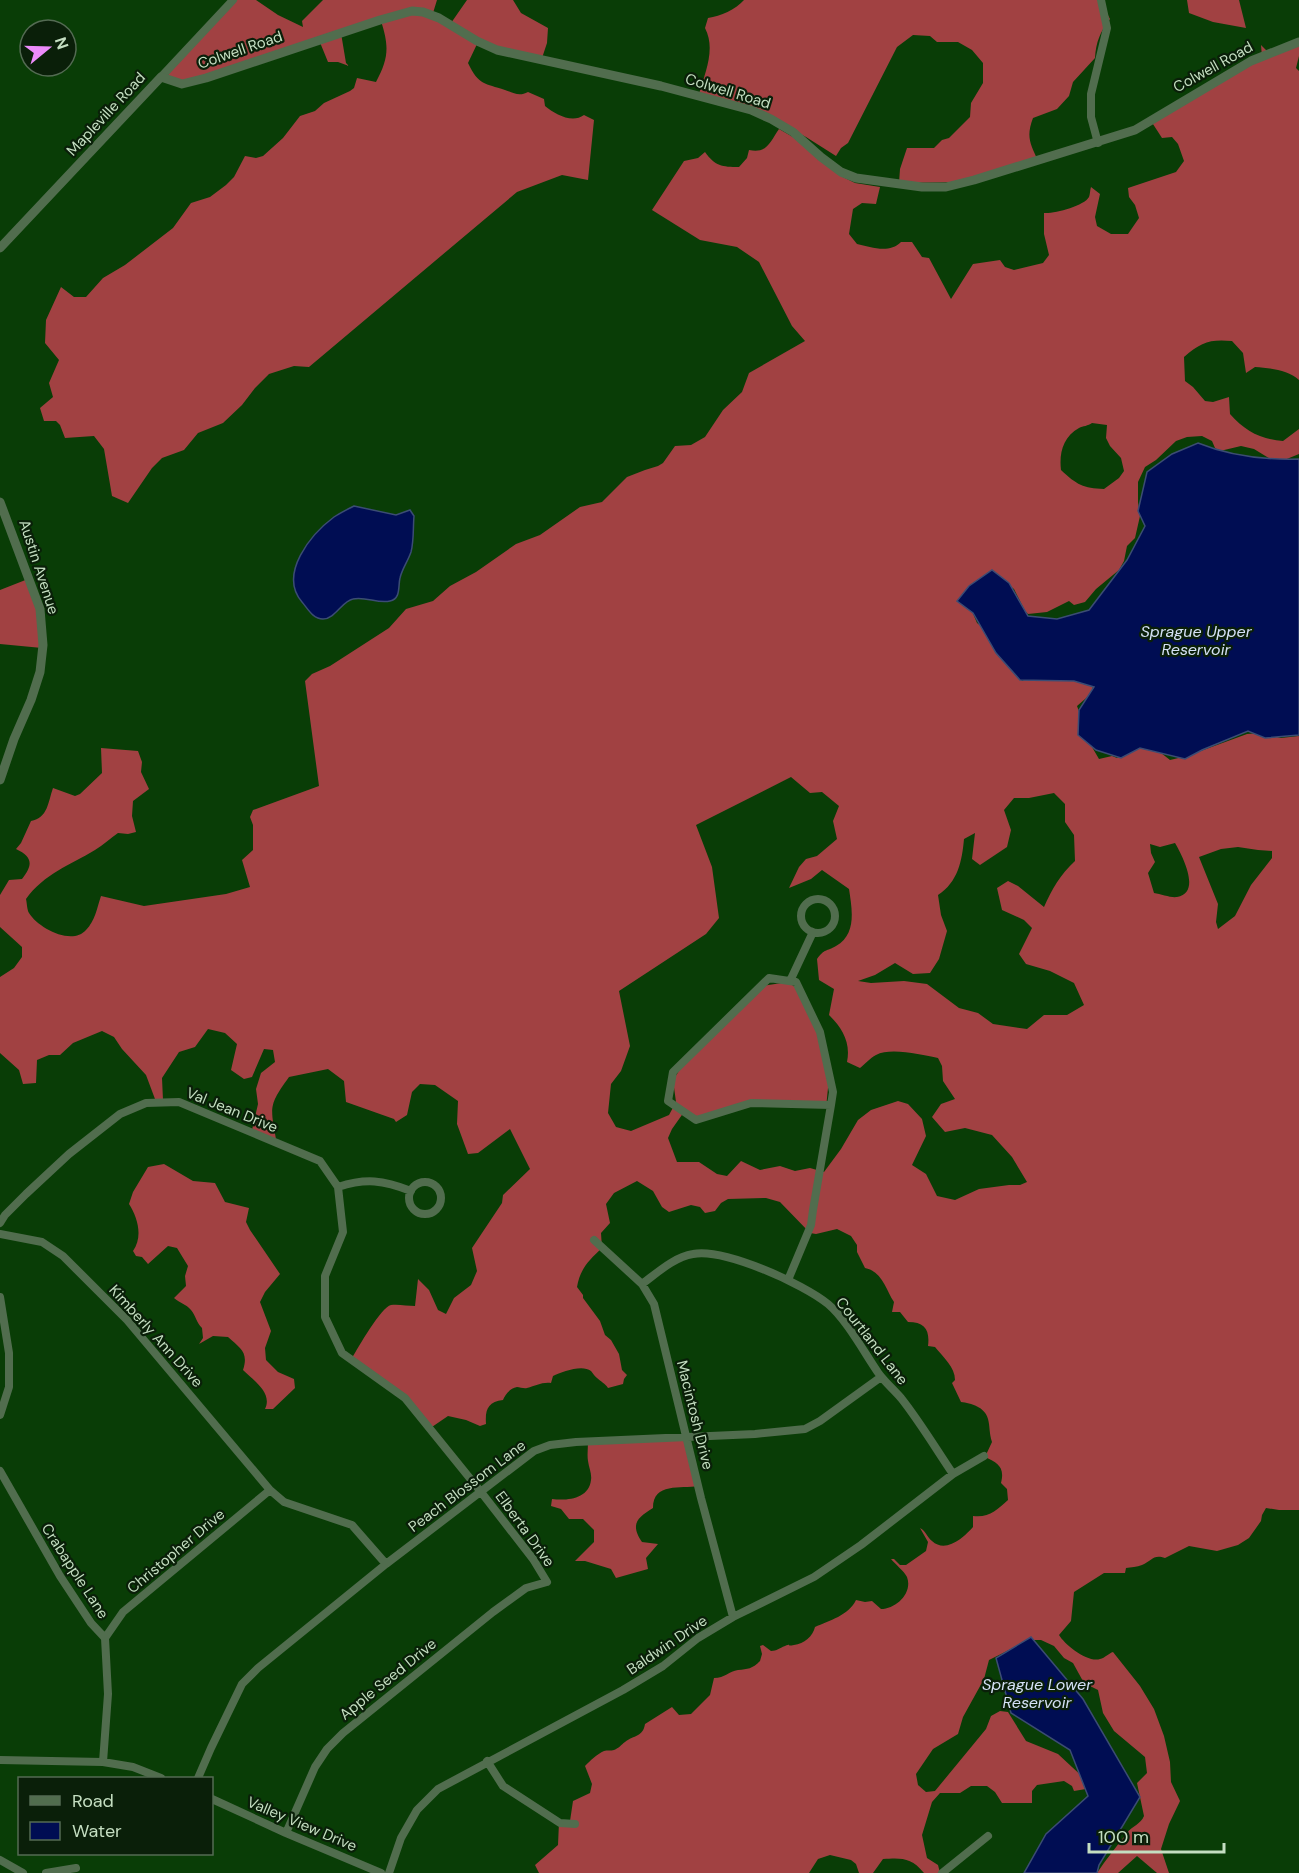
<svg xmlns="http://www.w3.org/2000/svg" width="1299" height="1873" viewBox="0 0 1299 1873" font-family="'DM Sans',sans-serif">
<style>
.forest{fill:#a14142;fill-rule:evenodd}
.water{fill:#000d53;stroke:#3b4c74;stroke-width:1.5}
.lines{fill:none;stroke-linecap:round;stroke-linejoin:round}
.minor{stroke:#516d4e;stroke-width:8}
.tertiary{stroke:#516d4e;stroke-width:9}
.labels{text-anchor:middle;stroke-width:4.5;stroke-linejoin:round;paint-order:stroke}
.street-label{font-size:15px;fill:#c4dec1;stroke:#0a1f09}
.water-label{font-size:16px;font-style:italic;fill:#d5e1f6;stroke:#0a1f09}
</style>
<rect width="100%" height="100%" fill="#093d06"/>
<!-- forest -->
<path class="forest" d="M233,0H256L278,15L303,27L302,21L323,0H437L433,13L451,23L467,0H513L521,13L548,28L547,43L542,58L478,42L468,63C479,86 485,83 505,90C514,93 519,97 528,92L544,99L545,106C555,114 572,124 584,115L594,120L588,180L562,175L517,192L309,367L294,366L269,374L255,388L242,405L223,423L198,433L184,450L162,458L152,468L128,503L112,496L104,449L94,436L65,438L60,425L56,421H44L40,408L53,397L49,383L59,360L45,343L46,320L61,287L74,297H86L103,278L125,265L173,228L191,203L210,197L226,185L234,177L245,156L256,158L263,156L283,138L300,116L315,111L324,103L350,91L354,88L357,78L376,82C389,58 389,46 381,21L341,33L346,63L349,66L338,62H328L319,40L186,83L165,78Z
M744,0H1100L1110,19C1100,32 1096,42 1095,58L1073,82L1069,96L1057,109L1033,118C1026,137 1030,143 1038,161L965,182L899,183L900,169L907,148H934L942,140L949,138L970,117L971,103L983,83V63L972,50L958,42H937L930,36L913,35L897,47L848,143L841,148L836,156L806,137L756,111L699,94C705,73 716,49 705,28L708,18C721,16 735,10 744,0Z
M1187,0H1239L1246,28L1213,22L1189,13Z
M1299,43V56L1296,68L1299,71V380C1288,370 1270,368 1255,367L1246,373L1243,353L1232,341C1210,339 1201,342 1184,357L1185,381L1193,387L1205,401L1213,402L1229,397L1230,414C1245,431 1260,439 1283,441L1299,429V454L1277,463L1254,449L1241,446L1220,451L1215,448L1212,441L1202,436L1187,437L1176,441L1156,460L1145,467L1138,482V502L1140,516L1135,538L1127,546L1124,561L1119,570L1096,589L1085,602L1074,605L1069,601L1047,612L1028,614L1025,611L1014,589L1001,579L967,599L977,623L986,630L1013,664L1022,681L1044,671C1061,687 1077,676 1093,685L1092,693L1077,706L1092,747L1099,759L1112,756L1117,758L1127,749L1147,742L1170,760L1187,756L1247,734L1261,733L1281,738L1299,736V1510H1279L1266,1508L1262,1515L1261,1521L1249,1538L1238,1545L1217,1551L1189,1546L1165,1558C1153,1554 1152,1561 1142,1565C1137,1567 1131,1567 1126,1568L1125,1573H1104L1074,1592L1071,1621L1059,1635C1065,1645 1088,1663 1100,1659C1105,1658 1109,1653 1113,1652L1140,1686L1154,1709L1164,1736L1170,1762L1171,1782L1180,1801L1169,1824L1161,1849L1169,1873H1157L1137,1856L1118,1873H1097C1106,1859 1117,1846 1127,1833C1132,1826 1141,1824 1144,1816L1137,1783L1147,1773L1145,1757L1114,1731L1103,1713L1098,1690L1084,1683L1073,1663L1064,1658L1054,1646L1041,1640H1034L1011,1649L989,1660L984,1679L963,1717L958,1734L933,1749L916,1774L918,1785L926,1792L935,1791L986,1729L991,1716L1000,1711L1008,1712L1026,1741L1058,1754L1086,1780V1789L1074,1791L1072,1786L1064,1781L1037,1785L1032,1791V1803H1002L995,1792L987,1786H971L960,1793H940L932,1802L922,1835L927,1858L938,1865L940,1873H924C911,1857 901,1858 883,1859L873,1873H859L856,1864L851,1860L830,1855L818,1859L809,1873H539L535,1865L558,1845L559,1822L570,1821L573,1801L590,1793L592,1784L585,1766C590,1761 597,1754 604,1751C607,1750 611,1751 614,1750C619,1748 621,1745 625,1742C634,1735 643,1737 645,1724L672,1707L679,1715L691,1714L710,1695L714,1678C725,1678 729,1671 738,1670C748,1669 752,1669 760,1661L762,1654L760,1646L763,1645L771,1651C777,1651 779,1648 785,1646C793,1643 785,1647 794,1645C804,1644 813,1636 815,1627C829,1621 849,1615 856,1600L865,1602L872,1601L881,1609C896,1609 913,1593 907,1577C904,1571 895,1564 891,1559H894L900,1565H906L926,1551L928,1542L920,1528C926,1531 927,1537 932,1541C946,1554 964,1537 973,1527V1516C989,1518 997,1510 1008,1500L1007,1489L1001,1483C1005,1467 998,1463 985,1457L992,1442C989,1433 990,1426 988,1419C985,1407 971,1403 961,1402L952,1383L955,1380C955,1367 943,1357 935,1347L928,1346C930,1330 925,1322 908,1322L900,1312H892L894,1302C886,1290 882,1271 865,1268L857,1252V1245L851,1236L837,1229L816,1234L810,1233L780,1202L766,1198L728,1199L721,1203L715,1211L705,1213L700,1207L691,1205L669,1212L662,1207L653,1191L637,1181L614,1193L606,1204L610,1223L601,1233L602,1248C589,1260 580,1269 577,1287L583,1295V1298L600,1321L605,1335L611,1340L619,1354L622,1370L627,1375L624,1379L623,1384L608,1388C605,1383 601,1382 597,1378C594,1376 593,1373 591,1371C582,1364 562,1372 553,1376L551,1383C541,1382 536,1386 527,1388C524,1389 520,1387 517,1387C510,1388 505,1395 503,1400C488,1402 485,1409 486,1424L480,1426L466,1420L448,1416L429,1429L395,1391L352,1358C358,1348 381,1307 391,1305C398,1304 408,1306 415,1306L418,1279L429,1290L438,1310L446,1314L454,1298L471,1285L477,1271L472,1248L502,1203L503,1195L530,1169L510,1129L478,1153L468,1154L457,1124L458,1101L435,1085L420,1084L412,1092L407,1115L396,1122L394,1119L346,1102L344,1081L328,1069L289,1077C269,1105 270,1106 276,1139L252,1130L258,1104L256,1089L261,1073L275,1062L273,1050L264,1049L252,1077L244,1079L231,1070L237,1044L225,1033L208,1029L195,1047L179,1052L162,1078L163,1100L155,1099L146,1075L122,1049L114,1037L102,1031L73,1043L60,1055H49L37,1060L36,1083L23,1084L19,1070L0,1053V977L14,968L22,957V947L0,927V895L9,880L22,879C33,865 33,857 16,849L21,843L31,821C48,818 48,802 53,788L75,796L80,794L102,773L101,748L138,751L142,762L141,772L149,789L133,801L132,816L136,832L128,834L118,833C111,838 103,845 95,850C70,865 44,874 26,899C27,903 27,910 29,913C38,928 72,946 86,930C95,921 97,908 101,896L144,906L226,894L250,887L242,860L253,850V825L250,817L253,810L319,786L305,681L312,674L330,666L389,628L406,609L433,601L450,586L476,572L516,544L540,535L580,507L602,502L627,477L645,470L658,466L663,463L675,446L691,445L705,437L723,410L742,392L749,373L805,341L792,326L759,262L737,247L700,240L652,210L684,161L698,158L705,152C715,166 722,167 739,167L747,158L749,150C767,154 770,142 779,129L798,140L841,176L855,183L880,187L876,204L862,203L853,209L849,234L857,244C871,247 889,254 901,242H912L922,257L929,258L951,299L973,264L1000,260L1005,267L1014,270L1043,263L1049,255L1044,234V213C1054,214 1084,206 1089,197C1090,195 1090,190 1091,187L1100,194L1095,217L1097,226L1111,234H1128L1139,218L1135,205L1129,197L1128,188L1176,172L1184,161L1178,144L1172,137L1162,138L1151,121L1262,57L1261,45L1268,52ZM1092,423L1107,425L1106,438L1110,446L1121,458L1124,471L1119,478L1104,489C1083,488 1077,485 1061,470C1059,453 1063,437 1079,428C1083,426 1088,426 1092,423ZM791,777L810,793L822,792L839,806L833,821L837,839L817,856L806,859L799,867L789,888L811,879L822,870L849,889C852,909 857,934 836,946C826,952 825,948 817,959L819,980L834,989L829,1015C842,1028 851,1042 847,1062L860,1068C865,1064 870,1058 876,1055C891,1047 922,1055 938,1058L942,1066L943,1081L955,1099L941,1104L932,1117L945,1132L965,1128L992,1135L1012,1157L1027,1182L1020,1185H1009L979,1189L955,1200L937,1196L926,1174L912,1165L926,1136L922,1119L908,1104L898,1101L871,1110L858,1120L841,1149L824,1172L810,1168L795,1171L780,1166L760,1170L741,1161L727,1176L717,1174L699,1162H677L668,1138L672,1129L684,1112L703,1120L750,1103L826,1108L829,1078L817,1022L803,993L788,982L762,986L683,1065L673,1080L676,1102L669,1115L631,1131L616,1127L608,1113L611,1084L621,1071L630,1046L619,991L706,934L719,918L712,867L696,825ZM1054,793L1065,804V822L1074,835L1075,861C1060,875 1052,889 1044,907L1018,886L1008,881L997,888L1002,910L1024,920L1032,928L1019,954L1026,964L1050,971L1074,983L1084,1005L1067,1015H1044L1027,1029L993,1024L978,1013L959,1008L927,984L904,981L871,983L858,981L875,975L895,963L913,974L930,973L939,959L947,931L941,915L938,895C958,882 962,861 964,839L975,833L972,859L980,865L1007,847L1011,830L1004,810L1014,798H1029ZM1175,843C1182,855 1202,893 1177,897C1171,898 1161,894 1154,893L1148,873L1155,862L1151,853L1150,844L1160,847ZM1238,847L1258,850L1272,851V858L1251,885L1235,916L1218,929L1216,922L1218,904L1199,857L1221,849Z
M28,579L43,622L42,648L0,644V590Z
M164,1164L193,1181L215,1183L225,1202L249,1208L246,1222L250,1230L280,1274L265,1292L260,1302L271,1331L265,1348L266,1360L278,1372L294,1379L295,1388L273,1409H265C273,1393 253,1380 243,1370C249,1352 240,1348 228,1337L213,1336L199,1344L203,1338L202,1328C196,1322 196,1316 191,1310C186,1304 180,1303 174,1298L186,1286L185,1276L188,1266L177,1248L168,1246L148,1264L142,1257L136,1256L133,1251C143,1237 138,1218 129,1204L133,1192L148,1167Z
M687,1436L698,1486C681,1489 653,1482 653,1508C637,1518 630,1524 642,1542L658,1544L646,1558L648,1569L616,1578L611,1569L585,1561H575L594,1542V1530L583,1519H569L561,1509L551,1506L552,1499C567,1501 589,1499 591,1480C592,1474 589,1468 588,1461C587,1455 588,1448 588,1442Z"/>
<!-- water -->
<path class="water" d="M1198,443C1230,456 1264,460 1299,459V735L1265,738L1248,731L1202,750L1185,759L1140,748L1121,758L1096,750L1078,735L1079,710L1094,687L1074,681L1020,680L996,653L973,613L957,601L969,586L992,570L1009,583L1028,616L1057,619L1089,610L1127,560L1145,526L1138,511L1147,472L1172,454Z
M354,506L396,515L410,510L414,516C413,527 414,541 411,552C408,561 402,569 400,578C398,586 401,599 390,601C378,604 365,596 353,599C342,601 335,619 323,619C313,619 308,609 302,602C278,574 311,534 334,517C340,513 348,509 354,506Z
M1031,1637L1083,1699L1140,1797L1099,1865L1097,1873H1024L1046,1834L1088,1796L1070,1750L1011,1713L996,1658Z"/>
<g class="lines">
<!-- minor -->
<path class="minor" d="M161,77L233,0
M1098,143L1091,117V94L1107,28L1101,0
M801 916a17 17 0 1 1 34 0a17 17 0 1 1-34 0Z
M790,981L813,932
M409 1198a16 16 0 1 1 32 0a16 16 0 1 1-32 0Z
M338,1187C366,1178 383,1180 411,1191
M0,1223L5,1215L26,1194L69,1154L120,1114L146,1103L179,1102L320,1161L338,1187L343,1232L325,1276V1317L342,1353L405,1398L481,1492L533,1559L547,1582L526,1588L493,1612L343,1733L327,1749L315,1767L286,1833
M0,1234L42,1242L63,1256L127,1320L270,1490L284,1502L352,1525L386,1564
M594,1240L642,1284L654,1304L701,1498L733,1617
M788,1280L811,1225L813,1210L831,1105L833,1092L820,1032L796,982L769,978L673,1072L668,1101L696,1120L751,1103L831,1105
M642,1284C657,1273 674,1257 693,1254C724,1248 804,1284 828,1304C847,1320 865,1354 879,1374C886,1383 894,1390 901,1398C920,1422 936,1449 953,1474
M0,1297L9,1353V1387L0,1415
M0,1471L60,1576L91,1623L105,1638L108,1694L103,1762
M105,1638L123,1612L270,1490
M0,1760L103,1762L133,1767L161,1778
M487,1761L503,1786L560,1823L575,1824
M198,1778L211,1748L242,1684L258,1668L386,1564L534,1451L550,1445L576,1442L755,1434L805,1429L820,1421L881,1377
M212,1799L286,1833L381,1873
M0,1860L23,1873
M46,1873L76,1868
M389,1873L401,1838L417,1810L438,1789L623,1690L663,1666L698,1638L733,1617L814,1577L861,1545L953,1474L984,1456
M942,1873L988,1836"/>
<!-- tertiary -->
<path class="tertiary" d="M0,248L161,77L182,84L206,78L380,20L412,11L423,12L439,18L477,41L497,50L661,86L751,110L771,119L793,132L821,157L841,172L856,178L922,187H946L974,180L1135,130L1251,61L1299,42
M0,502L40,609L43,645L40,672L31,700L14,739L0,780"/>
</g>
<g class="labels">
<!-- street labels -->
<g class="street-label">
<text transform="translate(240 50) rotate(-19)" y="5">Colwell Road</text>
<text transform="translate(1213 67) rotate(-29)" y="5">Colwell Road</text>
<text transform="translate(728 91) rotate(17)" y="5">Colwell Road</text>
<text transform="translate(106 114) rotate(-47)" y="5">Mapleville Road</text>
<text transform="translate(39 567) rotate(72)" y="5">Austin Avenue</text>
<text transform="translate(232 1110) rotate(22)" y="5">Val Jean Drive</text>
<text transform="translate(156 1336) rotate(48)" y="5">Kimberly Ann Drive</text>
<text transform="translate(872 1341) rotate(52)" y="5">Courtland Lane</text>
<text transform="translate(695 1415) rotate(76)" y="5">Macintosh Drive</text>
<text transform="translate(467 1486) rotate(-37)" y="5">Peach Blossom Lane</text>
<text transform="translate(525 1529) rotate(54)" y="5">Elberta Drive</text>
<text transform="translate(176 1551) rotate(-40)" y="5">Christopher Drive</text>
<text transform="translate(75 1571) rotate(57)" y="5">Crabapple Lane</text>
<text transform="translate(667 1645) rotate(-34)" y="5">Baldwin Drive</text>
<text transform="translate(388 1679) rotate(-39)" y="5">Apple Seed Drive</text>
<text transform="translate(302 1824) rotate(23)" y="5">Valley View Drive</text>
</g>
<!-- water labels -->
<g class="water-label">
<text x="1196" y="637">Sprague Upper<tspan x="1196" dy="18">Reservoir</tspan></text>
<text x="1037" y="1690">Sprague Lower<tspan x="1037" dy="18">Reservoir</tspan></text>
</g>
</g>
<!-- legend -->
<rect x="18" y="1777" width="195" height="78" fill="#0a1f09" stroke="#546b53" stroke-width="1.5"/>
<rect x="30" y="1796" width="30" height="9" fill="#516d4e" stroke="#546b53" stroke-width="1.5"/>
<text x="72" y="1807" font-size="18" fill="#c4dec1">Road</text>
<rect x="30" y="1822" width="30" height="18" fill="#000d53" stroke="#546b53" stroke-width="1.5"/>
<text x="72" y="1837" font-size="18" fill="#c4dec1">Water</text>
<!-- north arrow -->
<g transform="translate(48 48) rotate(71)"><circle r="28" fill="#0a1f09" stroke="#546b53" stroke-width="1.5"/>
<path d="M0-4.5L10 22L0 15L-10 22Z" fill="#ec8cfa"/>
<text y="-9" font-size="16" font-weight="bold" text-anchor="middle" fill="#c4dec1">N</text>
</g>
<!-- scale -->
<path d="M1089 1843v9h135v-9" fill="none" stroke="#c4dec1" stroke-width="3"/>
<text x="1098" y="1843" font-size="18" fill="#c4dec1" stroke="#0a1f09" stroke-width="4.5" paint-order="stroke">100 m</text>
</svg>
